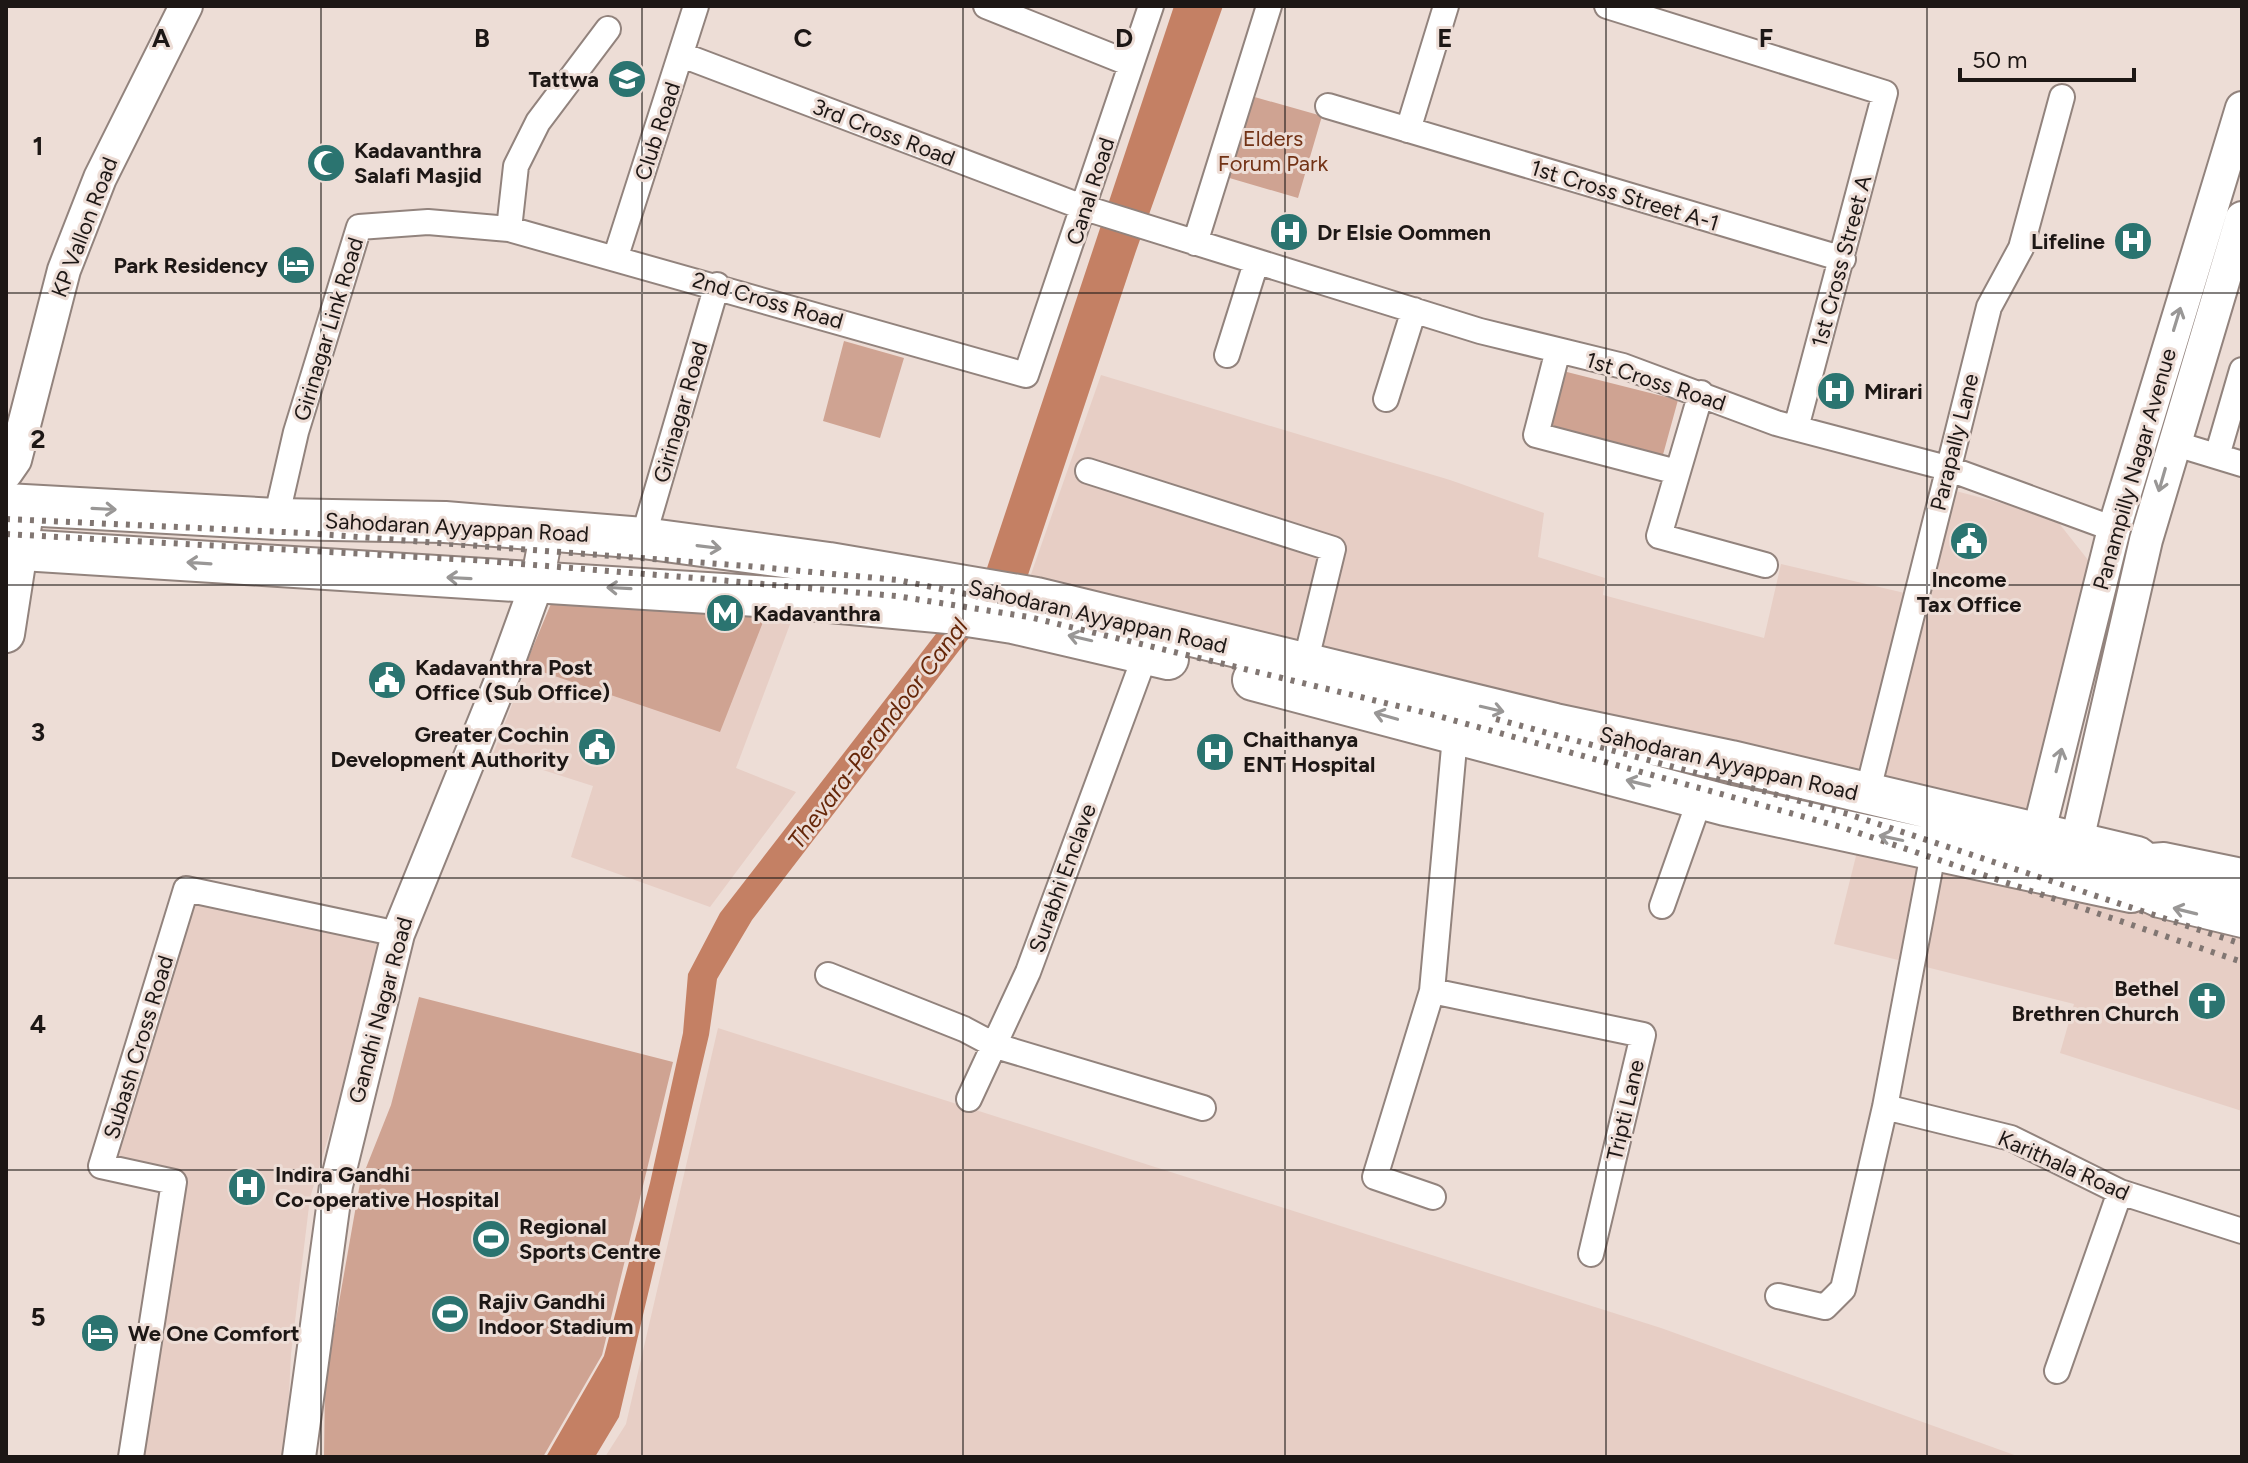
<svg xmlns="http://www.w3.org/2000/svg" width="2248" height="1463" viewBox="0 0 2248 1463" font-family="Figtree,sans-serif">
<style>
.built{fill:#e7cec5}
.green{fill:#cfa392}
.water{fill:#c48064}
.lines{fill:none;stroke-linecap:round;stroke-linejoin:round}
.minor-casing{stroke:#92837d;stroke-width:28}
.tertiary-casing{stroke:#92837d;stroke-width:36}
.secondary-casing{stroke:#92837d;stroke-width:40}
.primary-casing{stroke:#92837d;stroke-width:44}
.minor{stroke:#fff;stroke-width:24}
.tertiary{stroke:#fff;stroke-width:32}
.secondary{stroke:#fff;stroke-width:36}
.primary{stroke:#fff;stroke-width:40}
.rail{stroke:#817672;stroke-width:6;stroke-dasharray:4 8;stroke-linecap:butt}
.oneway{stroke:#999796}
.grid{fill:none;stroke:#1d1715;stroke-width:2;stroke-opacity:0.55}
.labels{text-anchor:middle;stroke-width:6;stroke-linejoin:round;paint-order:stroke}
.poi-label{font-size:22px;font-weight:bold;fill:#1d1715;stroke:#edddd6;text-anchor:start}
.street-label{font-size:22px;fill:#1d1715;stroke:#edddd6}
.park-label{font-size:22px;fill:#723215;stroke:#edddd6}
.water-label{font-size:24px;font-style:italic;fill:#662709;stroke:#edddd6}
.grid-label{font-size:26px;text-anchor:middle;font-weight:bold;fill:#1d1715;stroke:#edddd6;stroke-width:6;stroke-linejoin:round;paint-order:stroke}
</style>
<rect width="100%" height="100%" fill="#edddd6"/>
<!-- built -->
<path class="built" d="M1101,375L1450,480L1544,513L1538,557L1605,578L1603,595L1764,638L1781,564L1926,598L1952,490L2054,517L2092,565L2035,820L1029,580Z
M553,599L792,619L736,768L796,792L710,907L571,857L593,786L493,754Z
M1857,852L2104,902L2242,937V1111L2060,1053L2074,1004L1834,944Z
M196,902L382,938L346,1078L310,1198L291,1354L286,1457H142L183,1176L111,1160Z
M718,1028L1661,1328L2020,1457H605L626,1424Z"/>
<!-- green -->
<path class="green" d="M1251,96L1322,116L1298,198L1226,177Z
M844,341L904,358L880,438L823,421Z
M1559,370L1678,400L1661,462L1544,431Z
M553,599L765,617L720,732L525,666Z
M419,997L673,1062L602,1355L543,1457H324L325,1382L360,1183L391,1105Z"/>
<!-- water -->
<path class="water" d="M1174,6H1223L1136,251L1027,578L978,626L752,920L717,979L709,1035L619,1417L595,1457H546L604,1356L650,1183L683,1033L688,974L720,913L987,568Z"/>
<g class="lines">
<!-- minor casing -->
<g class="minor-casing">
<path id="minor" d="M986,6L1131,64
M1607,6L1885,93L1796,428
M682,55L1085,208L1480,331L1623,366L1776,423L1947,468L2114,529
M1328,106L1843,259
M1408,130L1446,6
M509,229L516,166L538,122L608,29
M1195,243L1269,6
M616,256L696,6
M1558,350L1536,435L1677,472
M1227,355L1256,263
M1701,393L1659,536L1765,565
M1386,399L1414,310
M2173,443L2242,464
M2217,456L2242,370
M1088,471L1333,549L1305,664
M276,519L296,432L359,227L428,222L509,229L1026,375L1151,6
M643,538L717,285
M1867,794L1989,307L2021,248L2062,97
M2137,857L2164,855L2242,871
M2131,892L2159,905L2242,925
M1662,906L1700,799
M828,975L964,1029L996,1046L1203,1108
M1432,991L1643,1035L1591,1254
M969,1099L1028,972L1146,653
M1885,1107L2011,1138L2120,1192L2242,1231
M1433,1197L1375,1177L1432,991L1455,736
M1778,1296L1825,1307L1843,1289L1885,1107L1934,848
M2057,1371L2120,1192
M131,1457L174,1182L101,1166L186,889L398,934"/>
</g>
<!-- tertiary casing -->
<g class="tertiary-casing">
<path id="tertiary" d="M6,473L15,460L64,270L100,178L186,6
M2038,835L2114,529L2242,108
M2076,845L2146,540L2242,218
M299,1457L336,1186L398,934L505,671L537,583L547,530"/>
</g>
<!-- secondary casing -->
<g class="secondary-casing">
<path id="secondary" d="M6,634L26,505"/>
</g>
<!-- primary casing -->
<g class="primary-casing">
<path id="primary" d="M6,504L276,519L445,522L643,538L829,563L1036,598L1555,724L1731,761L2137,857L2161,879L2242,897
M6,549L787,598L948,613L1013,623L1168,659
M1253,680L1725,805L2131,892L2161,879"/>
</g>
<!-- minor -->
<use href="#minor" class="minor"/>
<!-- tertiary -->
<use href="#tertiary" class="tertiary"/>
<!-- secondary -->
<use href="#secondary" class="secondary"/>
<!-- primary -->
<use href="#primary" class="primary"/>
<!-- rail -->
<path class="rail" d="M6,519L305,533L747,566L898,580L1092,620
M6,534L473,560L707,579L896,596L1029,617L1427,713L1841,827L2242,962
M1496,719L1848,814L2242,944"/>
</g>
<!-- one-way arrows -->
<defs><path id="oneway-shaft" d="M-6 0H5M1.5-3L5.5 0L1.5 3" fill="none" stroke-width="1.6" stroke-linecap="round" stroke-linejoin="round" transform="scale(2)"/></defs>
<g class="oneway">
<use href="#oneway-shaft" transform="translate(2177 319) rotate(-73)"/>
<use href="#oneway-shaft" transform="translate(2162 480) rotate(106)"/>
<use href="#oneway-shaft" transform="translate(104 509) rotate(3)"/>
<use href="#oneway-shaft" transform="translate(709 547) rotate(7)"/>
<use href="#oneway-shaft" transform="translate(199 563) rotate(-176)"/>
<use href="#oneway-shaft" transform="translate(459 578) rotate(-177)"/>
<use href="#oneway-shaft" transform="translate(619 588) rotate(-177)"/>
<use href="#oneway-shaft" transform="translate(1080 638) rotate(-167)"/>
<use href="#oneway-shaft" transform="translate(1492 709) rotate(13)"/>
<use href="#oneway-shaft" transform="translate(1386 716) rotate(-164)"/>
<use href="#oneway-shaft" transform="translate(2059 760) rotate(-76)"/>
<use href="#oneway-shaft" transform="translate(1638 783) rotate(-166)"/>
<use href="#oneway-shaft" transform="translate(1891 838) rotate(-168)"/>
<use href="#oneway-shaft" transform="translate(2185 911) rotate(-166)"/>
</g>
<!-- grid -->
<path class="grid" d="M321,6V1457M642,6V1457M963,6V1457M1285,6V1457M1606,6V1457M1927,6V1457M6,293H2242M6,585H2242M6,878H2242M6,1170H2242"/>
<!-- icons -->
<defs>
<g id="school-disc" transform="scale(2)"><circle r="9.5" fill="#2b7470" stroke="#edddd6"/><path d="M0-5L7-2L0 1L-7-2ZM-4 1L0 2.5L4 1V4Q0 6-4 4Z" fill="#fff"/></g>
<g id="mosque-disc" transform="scale(2)"><circle r="9.5" fill="#2b7470" stroke="#edddd6"/><path d="M3.5-4.9A6 6 0 1 0 3.5 4.9A5 5 0 1 1 3.5-4.9Z" fill="#fff"/></g>
<g id="hospital-disc" transform="scale(2)"><circle r="9.5" fill="#2b7470" stroke="#edddd6"/><path d="M-5-5h3v3.5h4V-5h3V5h-3V1.5h-4V5h-3Z" fill="#fff"/></g>
<g id="hotel-disc" transform="scale(2)"><circle r="9.5" fill="#2b7470" stroke="#edddd6"/><path d="M-6-4.5h1.5V1H6V5H4.5V3h-9V5H-6ZM-4 0a1.8 1.8 0 1 1 3.6 0ZM.5 0V-2.5h3Q6-2.5 6 0Z" fill="#fff"/></g>
<g id="civic-disc" transform="scale(2)"><circle r="9.5" fill="#2b7470" stroke="#edddd6"/><path d="M-.6-6.5H3V-4.5H.6V-3L4-1V1h2V6H-6V1h2V-1L-.6-3ZM-1.2 2.5V6h2.4V2.5Z" fill="#fff"/></g>
<g id="metro-disc" transform="scale(2)"><circle r="9.5" fill="#2b7470" stroke="#edddd6"/><path d="M-5.5 5V-5H-3L0 0L3-5H5.5V5H3V-.5L0 4L-3-.5V5Z" fill="#fff"/></g>
<g id="church-disc" transform="scale(2)"><circle r="9.5" fill="#2b7470" stroke="#edddd6"/><path d="M-1.2-6h2.4v3.5h3.3v2.4h-3.3V6h-2.4V-.1h-3.3v-2.4h3.3Z" fill="#fff"/></g>
<g id="stadium-disc" transform="scale(2)"><circle r="9.5" fill="#2b7470" stroke="#edddd6"/><path d="M0-5a6.5 5 0 1 0 0 10a6.5 5 0 1 0 0-10ZM-3.5-1.8h7v3.6h-7Z" fill="#fff"/></g>
</defs>
<g fill-rule="evenodd">
<use href="#school-disc" x="627" y="79"/>
<use href="#mosque-disc" x="326" y="163"/>
<use href="#hospital-disc" x="1289" y="232"/>
<use href="#hospital-disc" x="2133" y="241"/>
<use href="#hotel-disc" x="296" y="265"/>
<use href="#hospital-disc" x="1836" y="391"/>
<use href="#civic-disc" x="1969" y="541"/>
<use href="#metro-disc" x="725" y="613"/>
<use href="#civic-disc" x="387" y="680"/>
<use href="#civic-disc" x="597" y="747"/>
<use href="#hospital-disc" x="1215" y="752"/>
<use href="#church-disc" x="2207" y="1001"/>
<use href="#hospital-disc" x="247" y="1187"/>
<use href="#stadium-disc" x="491" y="1239"/>
<use href="#stadium-disc" x="450" y="1314"/>
<use href="#hotel-disc" x="100" y="1333"/>
</g>
<g class="labels">
<!-- poi labels -->
<g class="poi-label">
<text x="599" y="87" text-anchor="end">Tattwa</text>
<text x="354" y="158">Kadavanthra<tspan x="354" dy="25">Salafi Masjid</tspan></text>
<text x="1317" y="240">Dr Elsie Oommen</text>
<text x="2105" y="249" text-anchor="end">Lifeline</text>
<text x="268" y="273" text-anchor="end">Park Residency</text>
<text x="1864" y="399">Mirari</text>
<text x="1969" y="587" text-anchor="middle">Income<tspan x="1969" dy="25">Tax Office</tspan></text>
<text x="753" y="621">Kadavanthra</text>
<text x="415" y="675">Kadavanthra Post<tspan x="415" dy="25">Office (Sub Office)</tspan></text>
<text x="569" y="742" text-anchor="end">Greater Cochin<tspan x="569" dy="25">Development Authority</tspan></text>
<text x="1243" y="747">Chaithanya<tspan x="1243" dy="25">ENT Hospital</tspan></text>
<text x="2179" y="996" text-anchor="end">Bethel<tspan x="2179" dy="25">Brethren Church</tspan></text>
<text x="275" y="1182">Indira Gandhi<tspan x="275" dy="25">Co-operative Hospital</tspan></text>
<text x="519" y="1234">Regional<tspan x="519" dy="25">Sports Centre</tspan></text>
<text x="478" y="1309">Rajiv Gandhi<tspan x="478" dy="25">Indoor Stadium</tspan></text>
<text x="128" y="1341">We One Comfort</text>
</g>
<!-- street labels -->
<g class="street-label">
<text transform="translate(657 131) rotate(-72)" y="8">Club Road</text>
<text transform="translate(884 132) rotate(21)" y="8">3rd Cross Road</text>
<text transform="translate(1090 191) rotate(-72)" y="8">Canal Road</text>
<text transform="translate(1625 195) rotate(17)" y="8">1st Cross Street A-1</text>
<text transform="translate(84 227) rotate(-69)" y="8">KP Vallon Road</text>
<text transform="translate(1841 261) rotate(-75)" y="8">1st Cross Street A</text>
<text transform="translate(768 300) rotate(16)" y="8">2nd Cross Road</text>
<text transform="translate(328 329) rotate(-73)" y="8">Girinagar Link Road</text>
<text transform="translate(1656 381) rotate(18)" y="8">1st Cross Road</text>
<text transform="translate(680 412) rotate(-74)" y="8">Girinagar Road</text>
<text transform="translate(1954 442) rotate(-76)" y="8">Parapally Lane</text>
<text transform="translate(2134 469) rotate(-74)" y="8">Panampilly Nagar Avenue</text>
<text transform="translate(457 527) rotate(3)" y="8">Sahodaran Ayyappan Road</text>
<text transform="translate(1098 616) rotate(13)" y="8">Sahodaran Ayyappan Road</text>
<text transform="translate(1729 763) rotate(13)" y="8">Sahodaran Ayyappan Road</text>
<text transform="translate(1062 878) rotate(-70)" y="8">Surabhi Enclave</text>
<text transform="translate(380 1010) rotate(-75)" y="8">Gandhi Nagar Road</text>
<text transform="translate(138 1047) rotate(-73)" y="8">Subash Cross Road</text>
<text transform="translate(1625 1110) rotate(-77)" y="8">Tripti Lane</text>
<text transform="translate(2064 1165) rotate(24)" y="8">Karithala Road</text>
</g>
<!-- park labels -->
<g class="park-label">
<text x="1273" y="146">Elders<tspan x="1273" dy="25">Forum Park</tspan></text>
</g>
<!-- water labels -->
<g class="water-label">
<text transform="translate(878 734) rotate(-53)" y="8">Thevara-Perandoor Canal</text>
</g>
</g>
<g class="grid-label">
<text x="161" y="47">A</text>
<text x="482" y="47">B</text>
<text x="803" y="47">C</text>
<text x="1124" y="47">D</text>
<text x="1445" y="47">E</text>
<text x="1766" y="47">F</text>
<text x="38" y="155">1</text>
<text x="38" y="448">2</text>
<text x="38" y="741">3</text>
<text x="38" y="1033">4</text>
<text x="38" y="1326">5</text>
</g>
<!-- border -->
<rect width="2248" height="1463" fill="none" stroke="#1d1715" stroke-width="16"/>
<!-- scale -->
<path d="M1960 68v12h174v-12" fill="none" stroke="#1d1715" stroke-width="4"/>
<text x="1972" y="68" font-size="24" fill="#1d1715" stroke="#edddd6" stroke-width="6" paint-order="stroke">50 m</text>
</svg>
